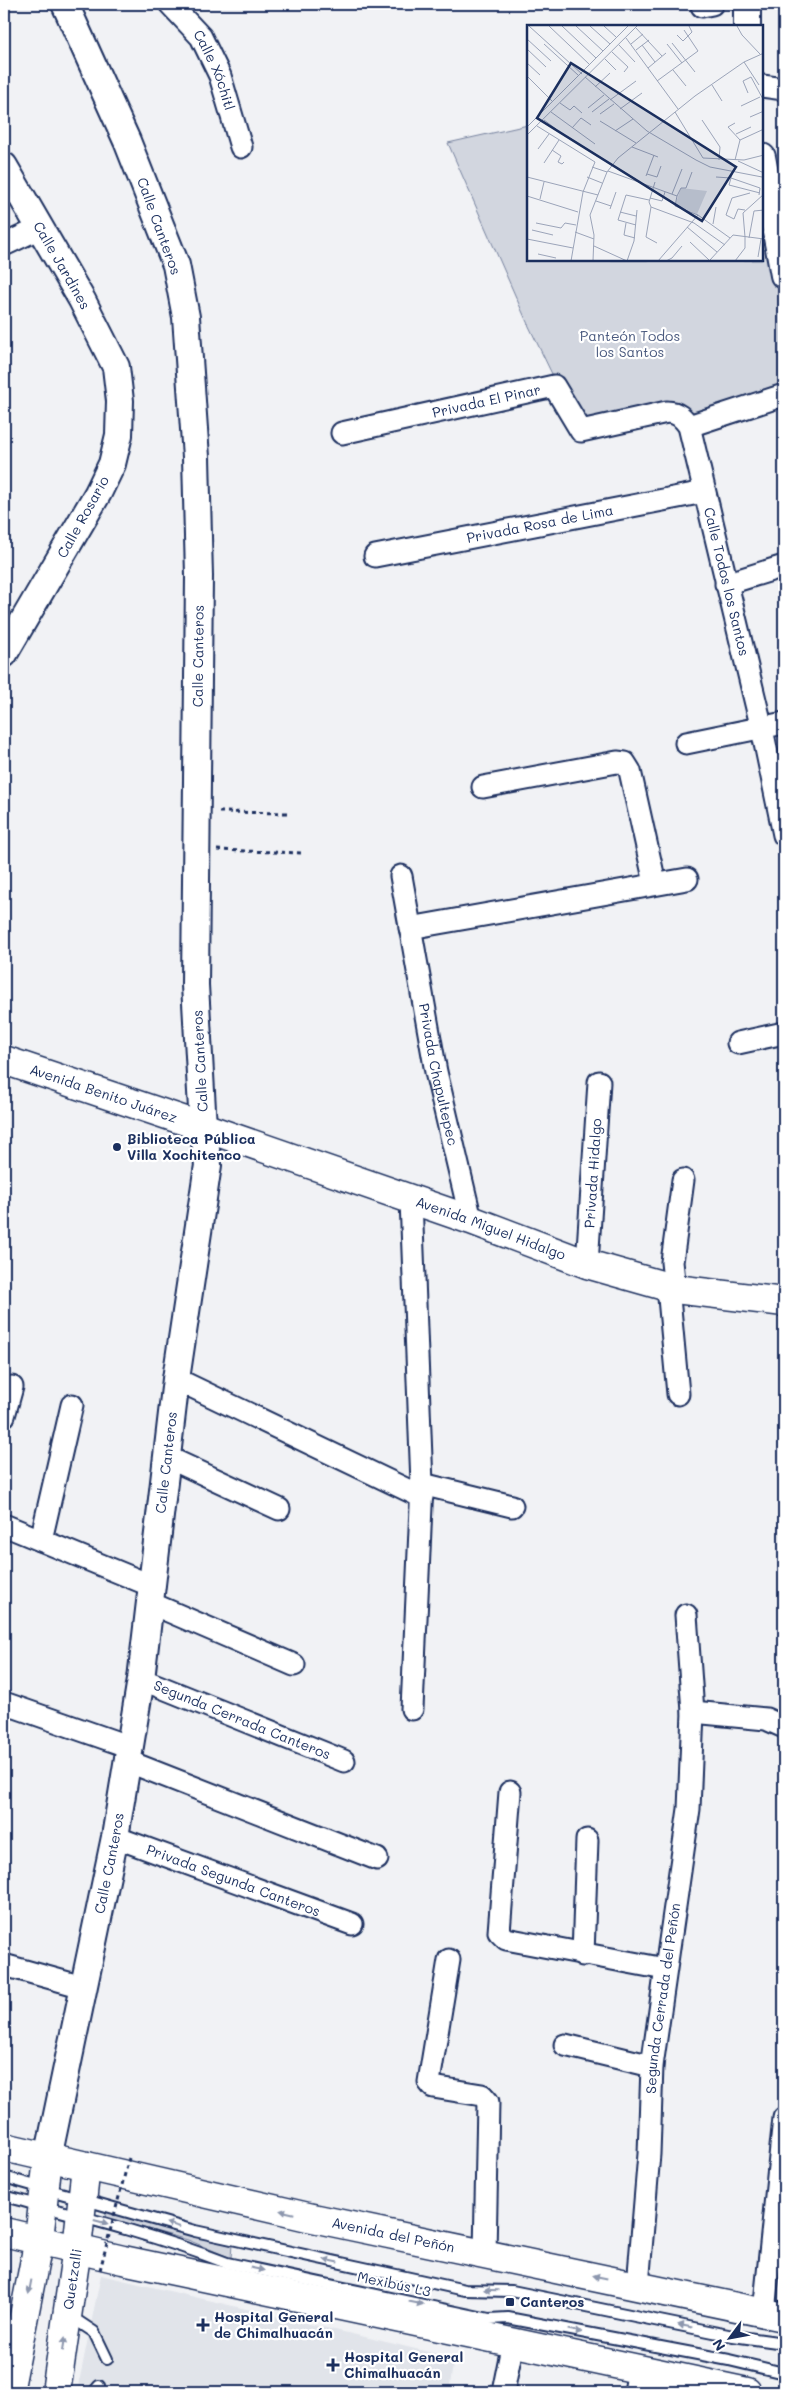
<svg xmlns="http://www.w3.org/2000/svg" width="788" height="2396" viewBox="0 0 788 2396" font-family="Mali,sans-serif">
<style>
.built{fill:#e1e4ea}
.green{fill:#d2d6df;stroke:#76829e}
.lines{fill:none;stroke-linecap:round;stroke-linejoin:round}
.service-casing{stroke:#1b2f5e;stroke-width:14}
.minor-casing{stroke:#1b2f5e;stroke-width:25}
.tertiary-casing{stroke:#1b2f5e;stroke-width:30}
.secondary-casing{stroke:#1b2f5e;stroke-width:31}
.primary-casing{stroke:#1b2f5e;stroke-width:31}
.path{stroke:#1b2f5e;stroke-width:3;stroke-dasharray:4 4;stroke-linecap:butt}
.service{stroke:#fff;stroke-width:10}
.minor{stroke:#fff;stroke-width:21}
.tertiary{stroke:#fff;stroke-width:26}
.secondary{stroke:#fff;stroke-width:28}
.primary{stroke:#fff;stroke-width:28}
.path-bridge{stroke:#1b2f5e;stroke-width:3;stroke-dasharray:4 4;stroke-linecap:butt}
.oneway{fill:#8d97ae}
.poi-dot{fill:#1b2f5e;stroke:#fff;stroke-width:2}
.labels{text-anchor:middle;stroke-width:4.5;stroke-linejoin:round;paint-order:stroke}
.street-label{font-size:14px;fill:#1b2f5e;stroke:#fff}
.park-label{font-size:14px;fill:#49597e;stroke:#fff}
.poi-label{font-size:14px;font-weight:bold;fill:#1b2f5e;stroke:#fff;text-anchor:start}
.inset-road{fill:none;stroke:#9ba4b9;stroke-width:1}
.view{fill:#1b2f5e;fill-opacity:0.15;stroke:#1b2f5e;stroke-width:2.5}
.inset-edge{fill:none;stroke:#1b2f5e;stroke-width:2.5}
</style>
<rect width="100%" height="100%" fill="#f1f2f5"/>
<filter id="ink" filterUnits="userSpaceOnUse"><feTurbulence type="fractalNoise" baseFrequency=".02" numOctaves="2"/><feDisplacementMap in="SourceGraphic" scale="10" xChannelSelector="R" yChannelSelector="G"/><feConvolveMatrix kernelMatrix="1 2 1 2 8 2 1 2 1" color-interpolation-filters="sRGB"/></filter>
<g filter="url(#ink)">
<!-- built -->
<path class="built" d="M101,2275L454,2358L449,2392H77Z"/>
<!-- green -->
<path class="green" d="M528,125V260H762V180L784,299V395L689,426L669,424L580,432L526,320L448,143Z
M105,2211L232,2244L231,2258L188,2240L107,2218Z"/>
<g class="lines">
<!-- service casing -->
<g class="service-casing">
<path id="service" d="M4,2177L195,2231L465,2290L512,2291L733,2336L784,2343
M4,2196C79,2216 155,2235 227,2263L489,2319L508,2318L729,2360L784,2373
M70,2316L94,2332L107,2359
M94,2392L99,2386"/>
</g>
<!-- minor casing -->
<g class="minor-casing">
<g id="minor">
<path id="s1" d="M170,4L201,37L220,76L241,147"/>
<path d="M702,6L712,4"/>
<path d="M762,86L784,89"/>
<path d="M4,245L40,228"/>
<path d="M689,426L784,395"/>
<path id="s2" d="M342,433L554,386L581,431L667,412C678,412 683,418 689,426L762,729L784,835"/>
<path id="s3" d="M375,556L704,492"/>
<path d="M726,584L784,566"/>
<path d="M686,743L784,723"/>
<path d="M483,787L617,762L625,763L630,771L655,883"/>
<path id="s4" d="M401,876L436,1072L471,1220"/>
<path d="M410,928L687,879"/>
<path d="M738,1043L784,1033"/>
<path d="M411,1200L422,1484L412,1709"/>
<path id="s5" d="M587,1264L599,1082"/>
<path d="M668,1287L678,1394"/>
<path d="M675,1289L672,1262L683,1180"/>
<path d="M176,1379L422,1497"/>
<path d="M4,1416L12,1387"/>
<path d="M167,1457L279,1509"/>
<path d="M422,1484L512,1506"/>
<path d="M4,1525L152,1586"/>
<path d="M41,1540L72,1405"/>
<path d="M150,1603L294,1665"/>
<path id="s6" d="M141,1679L344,1761"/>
<path d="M4,1703L130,1747"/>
<path d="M693,1712L766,1719L784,1727"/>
<path d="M127,1761L377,1859"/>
<path d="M510,1792L499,1932L506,1939L665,1969"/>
<path id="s7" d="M115,1837L352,1924"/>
<path d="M583,1955L587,1840"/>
<path d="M449,1960L429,2082L433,2087L482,2095L488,2102L485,2253"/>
<path d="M4,1965L83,1987"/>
<path d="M565,2045L652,2066"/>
<path id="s8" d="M638,2285L649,2154L652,2066L689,1809L693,1712L686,1615"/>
<path d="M764,2312L784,2118"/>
<path d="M503,2392L513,2342"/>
<path d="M635,2392L639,2369"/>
</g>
</g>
<!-- tertiary casing -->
<g class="tertiary-casing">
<g id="tertiary">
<path d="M747,4V26"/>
<path d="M762,157L784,275"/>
<path id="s9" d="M4,166L82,300L116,367L120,401L119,435L112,464L98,493L4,654"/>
<path id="s10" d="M48,2158L115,1837L141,1679L176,1379L208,1165L203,1127L195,985L199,576L196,457L186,317L176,265L127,141L65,4"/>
</g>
</g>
<!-- secondary casing -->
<g class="secondary-casing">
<g id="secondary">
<path id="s11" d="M4,1060L203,1127L471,1220L587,1264L675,1289L784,1302"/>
<path d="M9,2392L39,2239L48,2158"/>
<path id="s12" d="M56,2392L77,2248L86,2166"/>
</g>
</g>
<!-- primary casing -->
<g class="primary-casing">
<g id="primary">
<path id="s13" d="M4,2147L308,2217L784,2317"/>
<path d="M4,2232L123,2260L747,2392"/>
</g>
</g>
<!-- path -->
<path class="path" d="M219,812L291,813
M217,850L301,853"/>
<!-- service -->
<use href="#service" class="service"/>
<!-- minor -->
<use href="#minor" class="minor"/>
<!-- tertiary -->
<use href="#tertiary" class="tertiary"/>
<!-- secondary -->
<use href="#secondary" class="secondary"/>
<!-- primary -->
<use href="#primary" class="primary"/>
<!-- path-bridge -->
<path class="path-bridge" d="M100,2270L129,2158"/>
</g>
<!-- one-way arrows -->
<defs><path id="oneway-solid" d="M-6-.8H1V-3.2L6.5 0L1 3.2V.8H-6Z" transform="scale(1.25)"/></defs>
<g class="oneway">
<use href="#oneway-solid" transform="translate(287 2212) rotate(-167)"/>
<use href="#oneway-solid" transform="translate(101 2222) rotate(15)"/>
<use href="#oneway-solid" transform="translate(173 2225) rotate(-164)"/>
<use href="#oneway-solid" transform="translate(331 2261) rotate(-168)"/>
<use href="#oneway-solid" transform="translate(257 2269) rotate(12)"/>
<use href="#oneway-solid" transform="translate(600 2277) rotate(-168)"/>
<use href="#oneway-solid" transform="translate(30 2287) rotate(101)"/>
<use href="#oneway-solid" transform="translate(491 2290) rotate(-178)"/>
<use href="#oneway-solid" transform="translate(416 2303) rotate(12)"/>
<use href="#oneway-solid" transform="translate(685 2326) rotate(-169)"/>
<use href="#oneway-solid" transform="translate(575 2331) rotate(11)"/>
<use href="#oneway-solid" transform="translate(64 2344) rotate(-81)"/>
</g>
</g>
<!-- markers -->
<g class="poi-dot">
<circle cx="117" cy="1147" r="5"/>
<rect x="505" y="2297" width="10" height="10" rx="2.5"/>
<path d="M200.5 2317.5h5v5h5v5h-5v5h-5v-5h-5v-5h5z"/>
<path d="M330.5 2357.5h5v5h5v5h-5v5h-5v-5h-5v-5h5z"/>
</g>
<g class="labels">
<!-- street labels -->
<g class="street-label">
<text dy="5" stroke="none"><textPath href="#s1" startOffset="81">Calle Xóchitl</textPath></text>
<text transform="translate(159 226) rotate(70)" y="5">Calle Canteros</text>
<text dy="5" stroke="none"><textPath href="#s9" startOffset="115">Calle Jardines</textPath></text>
<text dy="5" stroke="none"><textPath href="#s2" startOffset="148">Privada El Pinar</textPath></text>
<text transform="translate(83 517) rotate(-61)" y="5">Calle Rosario</text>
<text dy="5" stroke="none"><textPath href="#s3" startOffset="168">Privada Rosa de Lima</textPath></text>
<text dy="5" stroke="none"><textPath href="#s2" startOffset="545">Calle Todos los Santos</textPath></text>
<text dy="5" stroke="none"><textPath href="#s10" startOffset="1516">Calle Canteros</textPath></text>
<text transform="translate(200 1061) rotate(-93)" y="5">Calle Canteros</text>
<text dy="5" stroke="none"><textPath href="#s4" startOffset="202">Privada Chapultepec</textPath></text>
<text dy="5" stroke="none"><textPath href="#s11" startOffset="105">Avenida Benito Juárez</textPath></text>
<text dy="5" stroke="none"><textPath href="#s5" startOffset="91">Privada Hidalgo</textPath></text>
<text dy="5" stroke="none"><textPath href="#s11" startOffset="515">Avenida Miguel Hidalgo</textPath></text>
<text dy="5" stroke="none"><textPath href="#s10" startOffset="706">Calle Canteros</textPath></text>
<text dy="5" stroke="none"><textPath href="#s6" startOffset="109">Segunda Cerrada Canteros</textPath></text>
<text dy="5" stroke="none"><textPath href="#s10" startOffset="301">Calle Canteros</textPath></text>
<text dy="5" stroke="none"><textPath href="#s7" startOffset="126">Privada Segunda Canteros</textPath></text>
<text dy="5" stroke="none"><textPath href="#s8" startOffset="288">Segunda Cerrada del Peñón</textPath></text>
<text dy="5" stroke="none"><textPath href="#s13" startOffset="399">Avenida del Peñón</textPath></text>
<text dy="5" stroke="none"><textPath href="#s12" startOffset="114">Quetzalli</textPath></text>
<text transform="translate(394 2284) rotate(12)" y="5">Mexibús L3</text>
</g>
<!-- park labels -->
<g class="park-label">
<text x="630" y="341">Panteón Todos<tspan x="630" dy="16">los Santos</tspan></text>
</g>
<!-- poi labels -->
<g class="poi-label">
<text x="127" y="1144">Biblioteca Pública<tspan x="127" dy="16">Villa Xochitenco</tspan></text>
<text x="520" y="2307">Canteros</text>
<text x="214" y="2322">Hospital General<tspan x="214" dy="16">de Chimalhuacán</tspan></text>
<text x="344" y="2362">Hospital General<tspan x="344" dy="16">Chimalhuacán</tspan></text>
</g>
</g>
<!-- overview -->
<g transform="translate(527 25)">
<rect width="236" height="236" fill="#f1f2f5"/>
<path d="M154,163L180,166L170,189L148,180Z" fill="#d2d6df"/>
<path class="inset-road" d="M2,1L55,49M22,1L62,39M35,1L69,33M49,1L76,26M63,1L83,19M77,1L89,12M210,1L215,10L233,29M109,3L135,31M150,10L156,16L165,7L162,1M99,13L151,84M0,14L24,36M145,18L168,47M17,19L51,50M104,19L116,9M140,19L155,38M92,20L108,37M115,20L128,37M0,24L19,42M109,25L122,15M85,27L101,42L97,47M78,34L89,45M217,37L232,60M0,38L13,50M121,43L139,28M146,45L159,61M0,51L25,76M58,52L120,106L169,135L183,142L235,152M130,56L171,26L157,5M185,60L195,76M68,62L83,48M221,68L216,56L224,52L237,76M83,75L109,56M33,78L43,85L47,81L55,88M214,81L233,72M61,83L77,70M93,84L115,68M24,87L68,119M65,87L82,74M148,87L176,133L217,135L237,130M73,89L87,79M223,92L237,86M17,95L29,104M175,95L193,122L192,135M73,96L109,118M208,98L201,102L213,115M10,101L68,137L56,167L44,236M0,102L101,1M45,103L54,93L64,100M88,106L106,94M209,109L224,102M0,110L110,1M105,122L131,132M11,124L22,109M25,125L34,131L31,137L35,139L37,137M208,135L213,115L237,104M211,136L237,148M17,138L32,115M65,142L80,147M81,146L150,171L154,163H159L165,147M206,146L202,160L233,168M120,149L130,152L134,141M119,151L127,130M0,152L71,170M60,152L75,158M189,152L204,153L233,163L232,170M145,169L155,144M0,171L51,187M150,171L148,181L171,190L203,213M123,173L135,176L138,167M13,174L17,157M69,176L84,181M124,182L167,198L198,220M124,182L119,212L130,218M124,182L122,177L128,157M83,184L89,167M218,185L211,184L207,194L199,190L205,173L223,168M93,187L109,191M9,198L34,203L38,198L49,200M99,198L97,210L108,213M186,199L189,182M109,200L91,195L99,170L122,175M160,202L190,227M5,205L26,210M48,207L67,214M218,212L216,188L237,169M222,213L227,186L237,185M0,214L46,223M163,217L182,235M67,221L100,236M11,229L29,233M231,232L234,214M183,235L206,210L237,214M66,236L67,210L63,190L80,147L91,133L168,71L217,37L237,28M100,236L107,216L110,185M131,236L171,190M139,236L145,233L155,221M208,236L218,223V212"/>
<path class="view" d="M44,38L209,142L175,196L10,93Z"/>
<rect width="236" height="236" class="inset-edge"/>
</g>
<!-- margin -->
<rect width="788" height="2396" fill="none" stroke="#fff" stroke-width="20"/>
<rect x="10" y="10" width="768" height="2376" fill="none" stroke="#1b2f5e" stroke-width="2" filter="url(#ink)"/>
<!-- north arrow -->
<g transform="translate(730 2338) rotate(238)" stroke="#ffffff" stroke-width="4" paint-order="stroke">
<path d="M0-4L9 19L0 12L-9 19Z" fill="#1b2f5e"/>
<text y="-8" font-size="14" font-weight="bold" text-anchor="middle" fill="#1b2f5e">N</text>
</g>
</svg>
